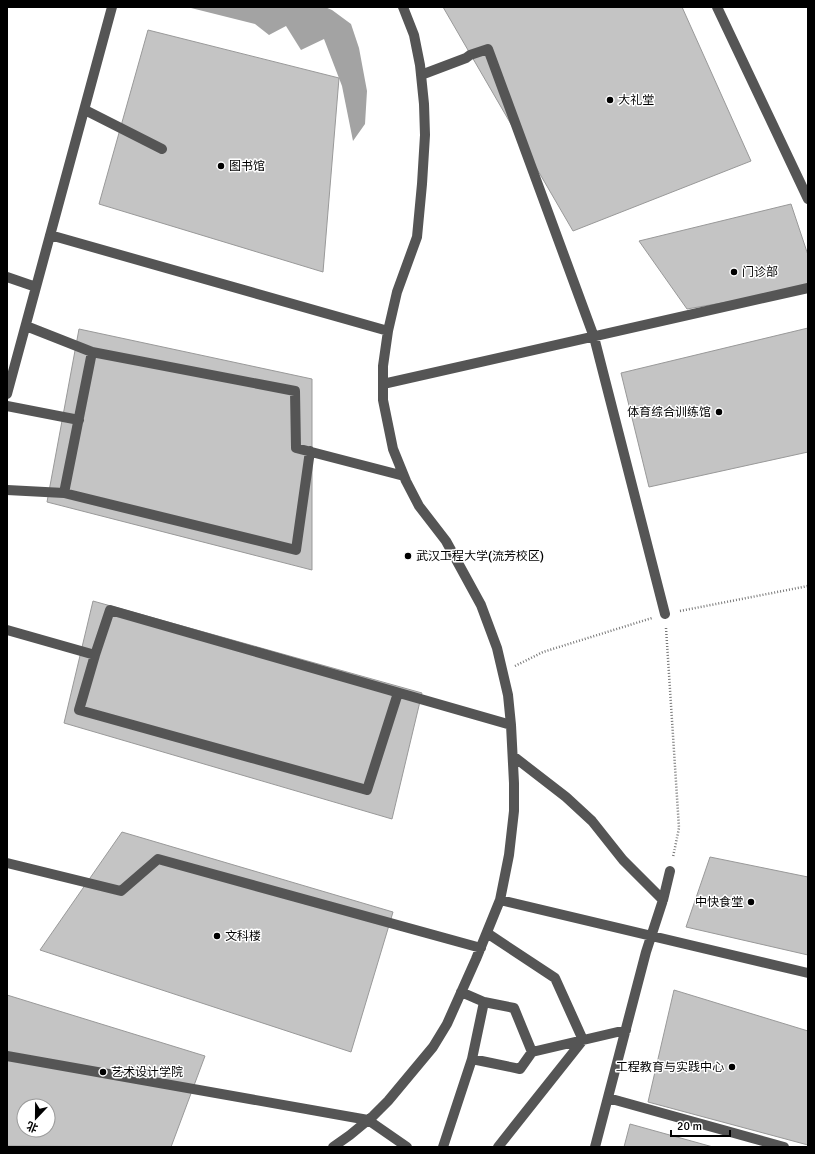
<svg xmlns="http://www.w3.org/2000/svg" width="815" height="1154" viewBox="0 0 815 1154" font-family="Signika,'Noto Sans SC',sans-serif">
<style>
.water{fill:#a3a3a3}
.building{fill:#c4c4c4;stroke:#999;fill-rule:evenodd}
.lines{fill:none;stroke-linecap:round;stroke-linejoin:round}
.path{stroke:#777;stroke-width:2.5;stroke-dasharray:1 2;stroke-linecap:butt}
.minor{stroke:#555;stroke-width:10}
.poi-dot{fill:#000;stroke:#fff;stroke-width:1.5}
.labels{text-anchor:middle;stroke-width:3;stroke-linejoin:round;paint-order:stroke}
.poi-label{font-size:12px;fill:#000;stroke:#fff;text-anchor:start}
</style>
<rect width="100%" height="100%" fill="#fff"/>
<!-- water -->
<path class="water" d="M187,7H325L332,10L351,24L359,48L367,91L365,124L353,141L342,86L324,39L301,50L286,26L269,35L255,24Z"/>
<!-- building -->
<path class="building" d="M443,7H682L751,161L573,231Z
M148,30L339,78L323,272L99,204Z
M791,204L808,255V288L687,309L639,241Z
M808,328V452L649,487L621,373Z
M79,329L312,379V570L47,502Z
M93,601L422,693L392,819L64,723Z
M122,832L393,912L351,1052L40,950Z
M710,857L808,877V955L686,927Z
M674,990L808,1031V1145L648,1102Z
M7,995L205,1056L171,1147L7,1146ZM24,1106H48V1130H24Z
M630,1124L713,1147H624Z"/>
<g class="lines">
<!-- path -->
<path class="path" d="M680,611L808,586
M666,628L679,828L673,857
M515,666L543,652L652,618"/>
<!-- minor -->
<path class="minor" d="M717,7L808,199
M421,75L466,58L470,55L488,49L594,337L665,614
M85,110L162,149
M50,235L388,331
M7,277L36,287
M26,326L92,352L295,391L296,448L404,476
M383,384L808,288
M7,394L112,7
M7,406L79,420
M7,490L64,493L296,550L310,451
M64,493L92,352
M7,630L95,655
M398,693L367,790L79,710L95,655L110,610L511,725
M513,756L566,797L592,821L623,860L663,900
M7,863L121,891L158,859L481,948
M500,900L808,973
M487,933L555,978L583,1040L498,1147
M461,992L484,1002L514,1008L532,1052
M7,1056L368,1120L407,1147
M472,1059L520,1069L532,1052L626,1030
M608,1098L784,1147
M333,1147L350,1135L373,1116L388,1101L433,1047L447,1024L476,959L500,900L509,855L514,811V783L511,725L508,695L497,648L481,605L446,541L419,506L406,481L393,449L383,400V366L388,331L397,292L417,237L422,184L425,135L424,104L420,65L414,35L403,7
M443,1147L472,1059L484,1002
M595,1147L646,952L663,900L670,871"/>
</g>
<!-- markers -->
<g class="poi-dot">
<circle cx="610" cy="100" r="4"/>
<circle cx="221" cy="166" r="4"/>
<circle cx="734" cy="272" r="4"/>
<circle cx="719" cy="412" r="4"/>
<circle cx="408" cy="556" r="4"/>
<circle cx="751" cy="902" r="4"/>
<circle cx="217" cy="936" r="4"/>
<circle cx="732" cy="1067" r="4"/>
<circle cx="103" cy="1072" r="4"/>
</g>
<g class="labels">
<!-- poi labels -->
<g class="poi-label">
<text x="618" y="104">大礼堂</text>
<text x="229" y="170">图书馆</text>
<text x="742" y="276">门诊部</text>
<text x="711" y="416" text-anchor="end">体育综合训练馆</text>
<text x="416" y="560">武汉工程大学(流芳校区)</text>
<text x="743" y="906" text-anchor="end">中快食堂</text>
<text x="225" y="940">文科楼</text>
<text x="724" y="1071" text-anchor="end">工程教育与实践中心</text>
<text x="111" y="1076">艺术设计学院</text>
</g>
</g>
<!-- border -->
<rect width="815" height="1154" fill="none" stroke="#000000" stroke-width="16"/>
<!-- north arrow -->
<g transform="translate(36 1118) rotate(202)"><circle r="19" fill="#ffffff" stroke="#999999"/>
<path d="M0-3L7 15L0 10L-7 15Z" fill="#000000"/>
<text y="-6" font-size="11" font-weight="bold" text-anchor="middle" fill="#000000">北</text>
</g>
<!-- scale -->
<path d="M671 1130v6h59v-6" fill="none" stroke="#000000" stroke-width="2"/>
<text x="677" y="1130" font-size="12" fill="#000000" stroke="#ffffff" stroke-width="3" paint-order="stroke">20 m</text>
</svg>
